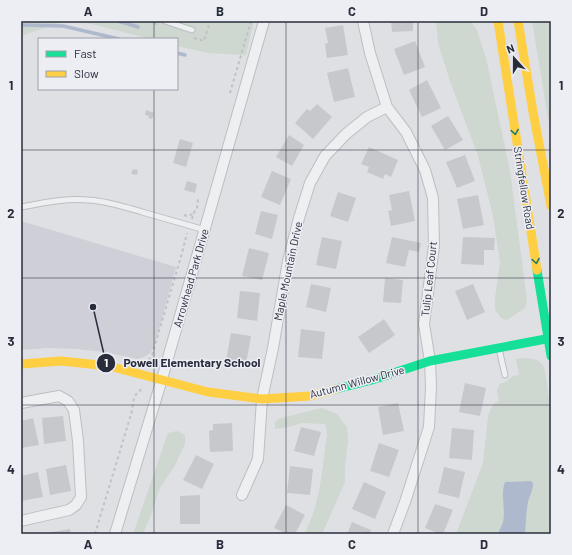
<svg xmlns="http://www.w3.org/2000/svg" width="572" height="555" viewBox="0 0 572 555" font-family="Barlow,sans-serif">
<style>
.built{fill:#cecfd7}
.green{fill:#ced7d0}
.water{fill:#afb9cd}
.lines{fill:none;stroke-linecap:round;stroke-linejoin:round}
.stream{stroke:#afb9cd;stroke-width:3.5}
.building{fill:#c7c8cc}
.lane-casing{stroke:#bdbec2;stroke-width:7}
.street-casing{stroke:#bdbec2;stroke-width:12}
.path{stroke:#c0c1c5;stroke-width:2;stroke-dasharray:3 3;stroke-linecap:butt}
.lane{stroke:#eeeff1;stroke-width:5}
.street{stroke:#eeeff1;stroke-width:10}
.fast{stroke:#16e098;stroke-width:9}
.slow{stroke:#ffcf43;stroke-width:9}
.oneway{stroke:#207d65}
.grid{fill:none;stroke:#282c3b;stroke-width:1;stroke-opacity:0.55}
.labels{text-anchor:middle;stroke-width:3;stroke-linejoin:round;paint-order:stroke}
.street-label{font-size:11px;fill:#282c3b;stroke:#eceef4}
.leader{fill:none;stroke:#282c3b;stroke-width:1.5}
.callout-dot{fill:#282c3b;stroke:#eceef4;stroke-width:1.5}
.mark-label{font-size:12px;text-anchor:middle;font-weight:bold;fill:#fff}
.callout-label{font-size:12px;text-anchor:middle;font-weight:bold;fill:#282c3b;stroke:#eceef4;stroke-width:3;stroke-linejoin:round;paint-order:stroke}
.neatline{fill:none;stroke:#282c3b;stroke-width:1.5}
.grid-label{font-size:13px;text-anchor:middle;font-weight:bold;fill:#282c3b}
</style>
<rect width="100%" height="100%" fill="#dfe0e4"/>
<!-- built -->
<path class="built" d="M21,221L176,267L154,347L150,353L144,357L138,359L104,352L76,349L47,348L21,350Z"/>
<!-- green -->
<path class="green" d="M21,21H65L21,36Z
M79,21H254L246,55L208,53L177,46V39H151Z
M436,21H470L477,30L486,58L510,171L527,300L525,308L507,320L501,318L495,310V298L500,262L493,216L478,156L450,81L438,43Z
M532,21H551V136Z
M524,358C534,358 541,360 545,370L551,415V534H456L483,463L488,416L493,404L499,401L497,390L500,384L507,381L513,376L519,375L516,359Z
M322,408L337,414L347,427L348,441L345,466V482L322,534H304C321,504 322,468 327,434L325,424L302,423L288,427L275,429V423L278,419Z
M177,431L185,435V444L175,465L159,490L153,510L143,534H133L168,433Z"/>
<!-- water -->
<path class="water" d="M531,481L533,483C533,490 530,495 528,502C526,512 526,523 525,534H498C499,530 502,526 503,522C506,509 500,495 505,482Z"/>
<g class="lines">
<!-- stream -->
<path class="stream" d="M118,21L138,27
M21,25L63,26L119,39
M177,53L185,55"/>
</g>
<!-- building -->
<path class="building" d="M391,21H413V31L392,32Z
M343,25L348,55L327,58L325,44L328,43L325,28Z
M415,41L425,67L404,75L394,49Z
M348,68L355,97L334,102L327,73Z
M427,80L441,108L422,117L409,90Z
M317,104L332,117L313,139L295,123L307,109L310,111Z
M146,110L154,113L152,119L148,118L149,116L145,115Z
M448,116L463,140L445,150L431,126Z
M289,135L304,145L292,166L276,157Z
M180,139L193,143L186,167L173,163Z
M369,147L398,160L391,177L385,174L383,179L367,172L369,167L361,164Z
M465,155L475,181L457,188L446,162Z
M133,169L138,170L137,175L131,174Z
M272,171L291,179L280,205L261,197Z
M187,181L197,184L195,193L184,190Z
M409,191L415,221L391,226L388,211L392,210L389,195Z
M338,192L356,198L348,222L330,216Z
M478,195L484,225L463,229L457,199Z
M261,211L278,215L272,239L255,234Z
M322,237L342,241L336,269L316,265Z
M392,237L421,243L419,252L409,250L405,267L386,263Z
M463,237L495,238L494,250H484V265L461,264Z
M249,248L269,253L262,280L242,276Z
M385,278L403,280L401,303L383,302Z
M311,284L331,288L326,312L306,307Z
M473,284L485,312L467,320L455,291Z
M240,291L260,293L257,321L237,318Z
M384,319L395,335L369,353L358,337Z
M301,329L325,332L322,359L298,357Z
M231,333L251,336L246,364L226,361Z
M465,383L486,388L480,416L459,412Z
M398,403L404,431L383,435L378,407Z
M63,416L66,441L44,444L42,418Z
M33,418L39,445L21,448V421Z
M232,423L233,451L210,452L209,431L213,430V424Z
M301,427L321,432L314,456L294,451Z
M452,428L474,430L472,460L449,458Z
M379,443L399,450L389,477L370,471Z
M196,455L214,464L202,489L183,480Z
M66,465L71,491L50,495L46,469Z
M290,466L313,469L310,495L287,493Z
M444,467L465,472L459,498L438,493Z
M38,472L43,497L21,501V476Z
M364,482L386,492L375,519L352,509Z
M200,495V524H180V496Z
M435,504L453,510L443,534H440L425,528Z
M286,505L305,515L295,534H287L274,528Z
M352,522L371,530L370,534H347Z
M70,529L71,534H46V533Z"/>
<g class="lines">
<!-- lane casing -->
<g class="lane-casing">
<path id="lane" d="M165,21L192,30
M21,207C43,203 66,198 88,200C107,201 125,207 142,212C163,218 184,224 205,230
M499,349L505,375"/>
</g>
<!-- street casing -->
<g class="street-casing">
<path id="street" d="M363,21L370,53L387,107L406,132L425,170L433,198L434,246L424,324L430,361L431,387L429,427L405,502L393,534
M21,403L59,396L68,401L74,410L78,441L81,497L76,505L69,510L38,517L21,521
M242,495L258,459L262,399L273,348L288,261L299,218L310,183L325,156L346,134L367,117L387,107
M115,534L162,379L264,21"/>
</g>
<!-- path -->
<path class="path" d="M148,21L158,25
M194,38L204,41L210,21
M230,93L251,21
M184,215L187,216L193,214
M192,219L193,214L197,208L198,199
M143,362L149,360L152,355L182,253L187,233
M95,534L132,411C133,403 133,395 140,391L142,386"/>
<!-- lane -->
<use href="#lane" class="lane"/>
<!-- street -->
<use href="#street" class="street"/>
<!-- fast -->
<path class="fast" d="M537,270L551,356
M336,389L372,380L430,361L551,338"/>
<!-- slow -->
<path class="slow" d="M498,21L537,270
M518,21L533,112L551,206
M21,364L61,361L109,366L208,392L262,399L310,396L336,389"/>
</g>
<!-- one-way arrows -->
<defs><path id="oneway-chevron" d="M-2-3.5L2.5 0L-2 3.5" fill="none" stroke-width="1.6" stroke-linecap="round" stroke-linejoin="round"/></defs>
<g class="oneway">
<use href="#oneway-chevron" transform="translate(515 132) rotate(81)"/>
<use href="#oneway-chevron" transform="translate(536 261) rotate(81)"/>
</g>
<!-- grid -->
<path class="grid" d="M154,21V39M286,21V534M418,21V534M154,89V534M21,150H551M21,278H551M21,405H551"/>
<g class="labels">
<!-- street labels -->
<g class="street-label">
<text transform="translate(524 188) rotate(81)" y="4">Stringfellow Road</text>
<text transform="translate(288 271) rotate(-78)" y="4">Maple Mountain Drive</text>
<text transform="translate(191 278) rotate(-74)" y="4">Arrowhead Park Drive</text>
<text transform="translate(429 279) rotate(-84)" y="4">Tulip Leaf Court</text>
<text transform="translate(357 382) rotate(-15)" y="4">Autumn Willow Drive</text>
</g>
</g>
<!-- callouts -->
<path class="leader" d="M93 307L106 363"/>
<g class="callout-dot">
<circle cx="93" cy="307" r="4"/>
<circle cx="106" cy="363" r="10"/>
</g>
<g class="mark-label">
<text x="106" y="367">1</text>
</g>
<g class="callout-label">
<text x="192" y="367">Powell Elementary School</text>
</g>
<!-- border -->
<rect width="572" height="555" fill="none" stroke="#eceef4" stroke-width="44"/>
<!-- legend -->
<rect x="38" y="38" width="140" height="52" fill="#eceef4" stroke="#9ea0aa"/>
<rect x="46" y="51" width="20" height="6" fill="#16e098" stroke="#9ea0aa"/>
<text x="74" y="58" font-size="12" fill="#282c3b">Fast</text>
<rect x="46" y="71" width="20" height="6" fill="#ffcf43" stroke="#9ea0aa"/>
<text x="74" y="78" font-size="12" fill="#282c3b">Slow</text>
<!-- north arrow -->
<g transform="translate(514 58) rotate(339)" stroke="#eceef4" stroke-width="3" paint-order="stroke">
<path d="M0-3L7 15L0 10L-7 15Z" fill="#282c3b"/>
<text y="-6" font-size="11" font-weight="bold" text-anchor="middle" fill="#282c3b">N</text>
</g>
<rect x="22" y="22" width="528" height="511" class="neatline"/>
<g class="grid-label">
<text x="88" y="16">A</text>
<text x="220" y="16">B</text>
<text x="352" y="16">C</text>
<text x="484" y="16">D</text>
<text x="11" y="90">1</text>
<text x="561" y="90">1</text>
<text x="11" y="218">2</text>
<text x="561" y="218">2</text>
<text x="11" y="346">3</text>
<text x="561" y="346">3</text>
<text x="11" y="474">4</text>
<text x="561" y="474">4</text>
<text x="88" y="549">A</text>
<text x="220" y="549">B</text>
<text x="352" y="549">C</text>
<text x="484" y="549">D</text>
</g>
</svg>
